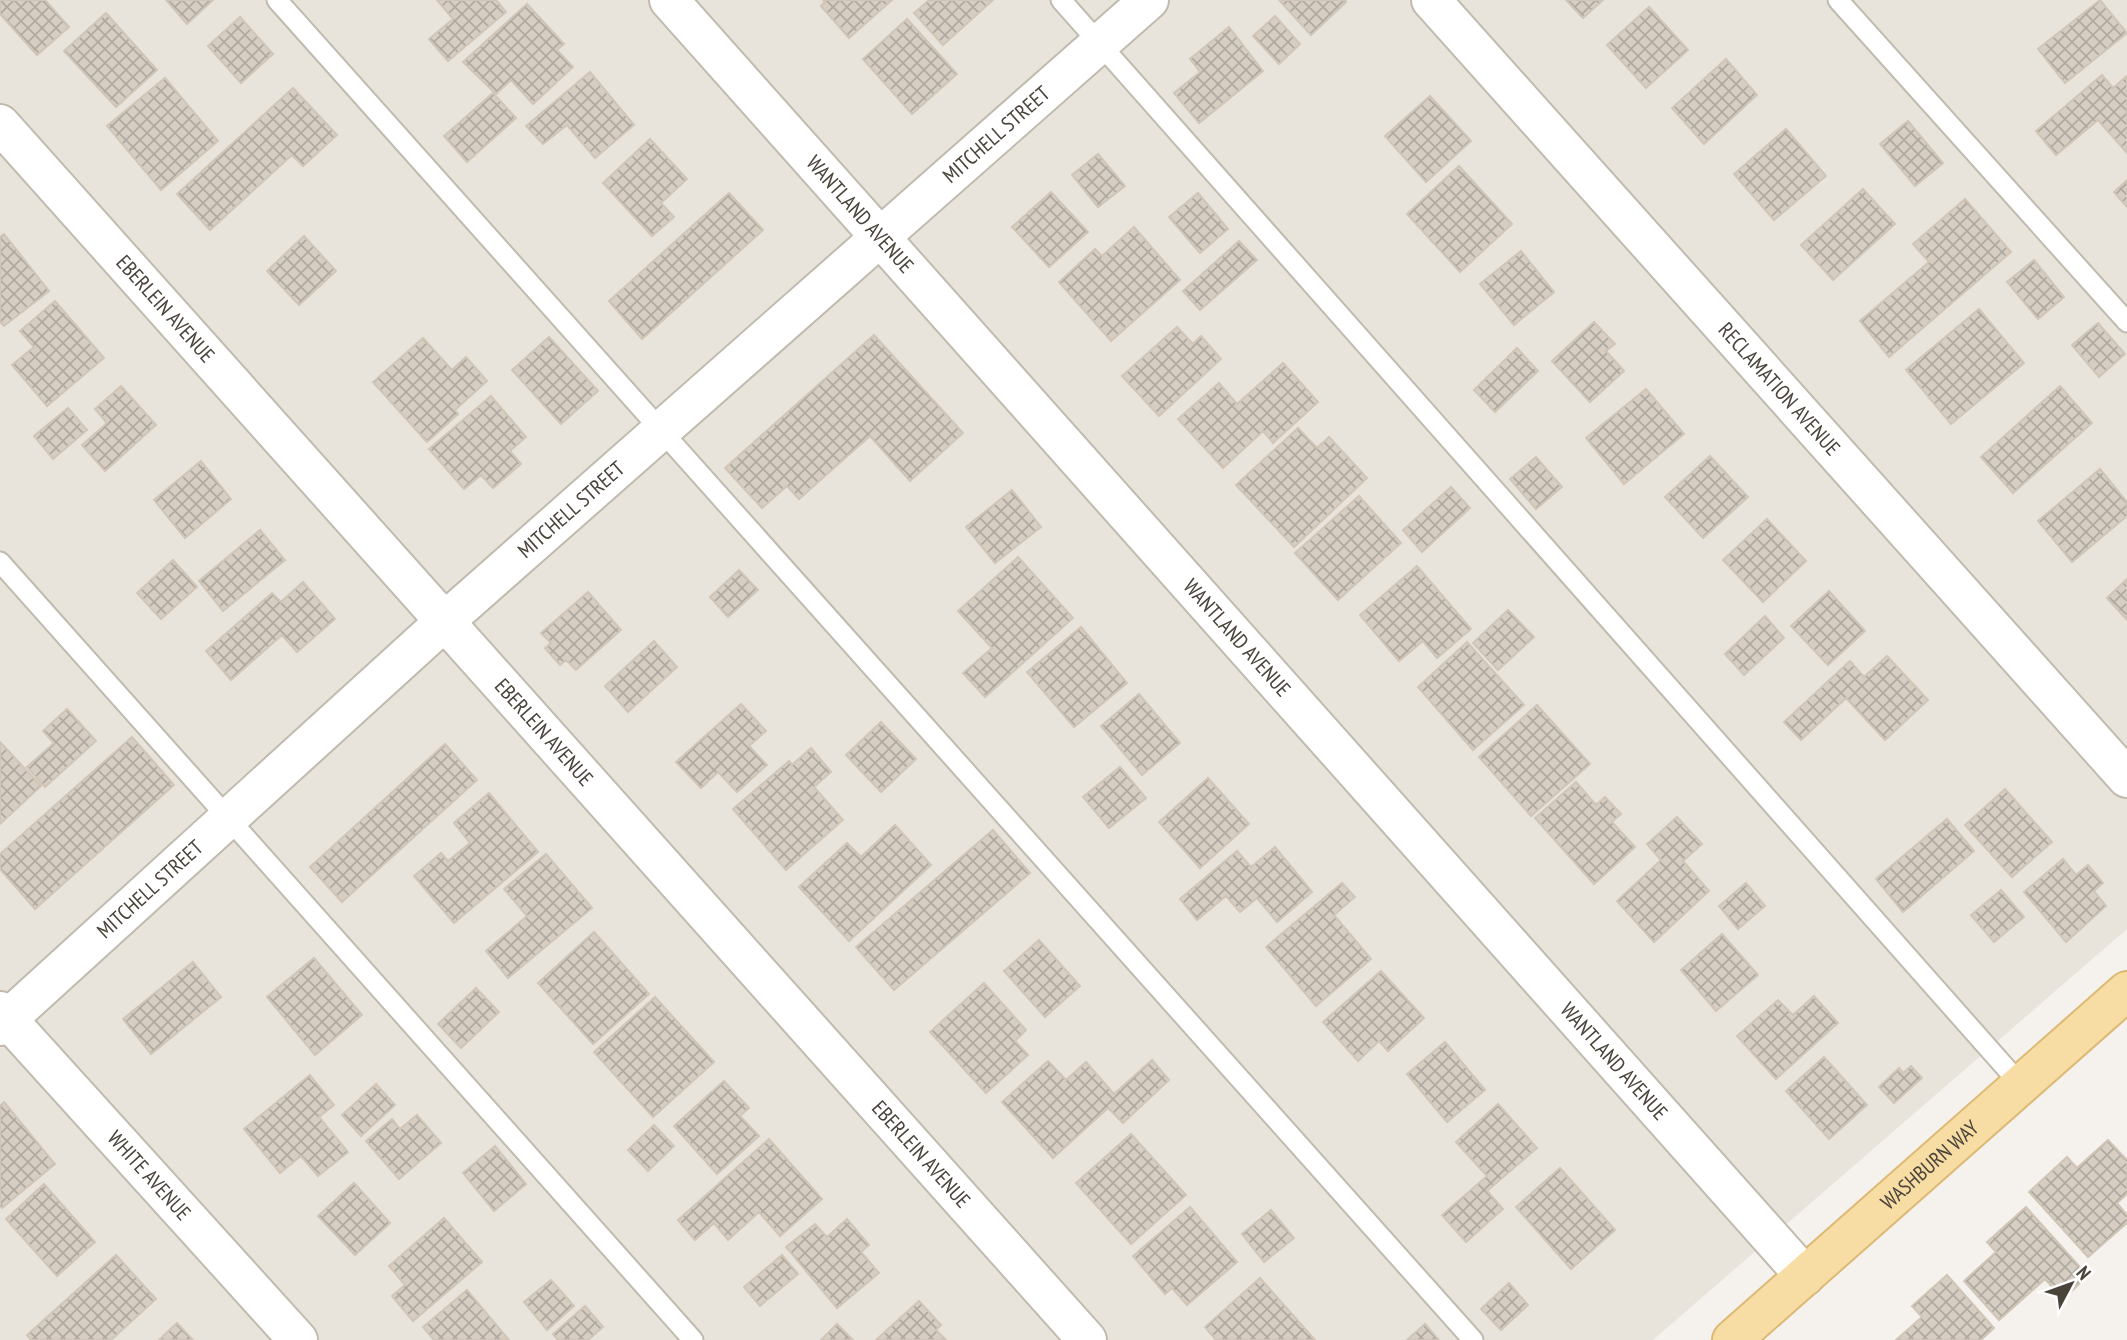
<svg xmlns="http://www.w3.org/2000/svg" width="2127" height="1340" viewBox="0 0 2127 1340" font-family="'PT Sans Narrow',sans-serif">
<style>
.residential{fill:#e9e4db}
.building{fill:url(#building-cross-hatch);stroke:#d0c5b6;stroke-width:2}
.lines{fill:none;stroke-linecap:round;stroke-linejoin:round}
.service-casing{stroke:#c0baaf;stroke-width:23}
.minor-casing{stroke:#c0baaf;stroke-width:42}
.primary-casing{stroke:#dcb974;stroke-width:42}
.service{stroke:#fff;stroke-width:19}
.minor{stroke:#fff;stroke-width:38}
.primary{stroke:#f7dca4;stroke-width:38}
.labels{text-anchor:middle;stroke-width:6;stroke-linejoin:round;paint-order:stroke}
.street-label{font-size:21px;fill:#49433a;stroke:#fff}
</style>
<defs>
<pattern id="building-cross-hatch" width="8" height="8" patternUnits="userSpaceOnUse" patternTransform="scale(1.75)"><rect width="8" height="8" fill="#d6cec3"/><path d="M0 0l8 8M0 8l8-8" fill="none" stroke="#b0a99f"/></pattern>
</defs>
<rect width="100%" height="100%" fill="#f5f2ed"/>
<!-- residential -->
<path class="residential" d="M0,0H2127V929L1653,1340H0Z"/>
<!-- building -->
<path class="building" d="M0,0H45L69,27L37,55L0,14Z
M166,0H213L187,24Z
M437,0H496L506,12L448,61L429,39L453,19Z
M823,0H892L849,38L821,6L825,2Z
M929,0H993L943,45L914,13Z
M1279,0H1345L1346,2L1311,35Z
M1566,0H1603L1583,18Z
M2100,0L2127,33L2065,83L2038,49Z
M527,4L564,44L557,50L573,67L533,104L511,80L496,94L463,62Z
M1649,7L1688,50L1646,88L1607,45Z
M106,13L157,70L116,107L64,51Z
M1275,16L1300,44L1279,64L1253,36Z
M240,17L273,54L241,83L208,46Z
M907,19L957,74L912,114L863,59Z
M1229,27L1263,71L1199,123L1174,93L1200,72L1190,59Z
M1726,59L1757,95L1704,144L1672,108Z
M590,72L634,125L595,158L567,125L543,144L526,126Z
M2102,75L2113,88L2127,76V153L2098,120L2056,155L2036,131Z
M165,78L218,141L161,190L107,126Z
M293,88L337,135L303,166L292,155L210,230L177,194Z
M493,93L516,118L467,162L444,136Z
M1430,96L1471,141L1426,182L1385,136Z
M1908,121L1943,163L1915,186L1880,144Z
M1786,129L1826,176L1774,220L1734,174Z
M650,139L687,179L661,203L674,217L652,236L603,183Z
M1098,154L1125,186L1098,207L1072,175Z
M1459,166L1512,224L1460,272L1407,214Z
M2127,180V207L2114,192Z
M1863,189L1895,224L1833,280L1801,245Z
M1051,192L1088,232L1049,267L1012,227Z
M729,193L763,230L642,339L609,301Z
M1198,193L1228,229L1200,253L1169,217Z
M1965,199L2011,252L1889,357L1860,321L1929,262L1913,244Z
M1134,227L1180,280L1111,341L1059,282L1095,249L1102,256Z
M4,234L49,291L4,326L0,322V237Z
M304,236L336,271L299,305L267,271Z
M1239,241L1257,260L1200,310L1183,291Z
M1521,251L1554,292L1514,325L1480,284Z
M2034,260L2064,297L2038,319L2007,282Z
M55,301L104,358L47,406L12,365L34,347L20,331Z
M1979,309L2024,363L1951,424L1906,370Z
M1594,322L1615,344L1606,351L1624,371L1590,402L1552,361Z
M2098,323L2125,354L2099,377L2072,345Z
M1177,327L1193,344L1201,336L1221,359L1159,416L1122,376Z
M874,335L963,433L910,481L870,436L799,499L787,486L762,508L725,468Z
M549,337L598,391L561,424L512,370Z
M423,338L452,370L466,357L487,381L455,410L458,414L427,442L373,382Z
M1517,348L1538,371L1495,412L1474,390Z
M1283,363L1318,402L1273,443L1263,431L1223,468L1178,419L1219,383L1237,404Z
M121,386L156,425L105,471L82,445L107,423L95,409Z
M2060,386L2092,423L2013,493L1981,457Z
M1646,389L1684,434L1624,484L1586,438Z
M491,396L526,437L510,451L521,464L493,488L481,475L464,489L429,449Z
M68,408L87,430L53,459L34,436Z
M1298,428L1317,448L1329,437L1367,478L1294,547L1236,485Z
M1710,456L1748,497L1703,538L1665,497Z
M1536,457L1562,487L1536,509L1510,479Z
M201,461L231,499L185,538L154,500Z
M2100,469L2127,502V516L2072,562L2038,521Z
M1451,487L1470,508L1422,552L1403,530Z
M1012,490L1041,527L995,563L966,527Z
M1359,496L1401,543L1338,600L1295,553Z
M1767,519L1806,561L1763,602L1723,560Z
M260,530L285,560L223,611L199,581Z
M1018,557L1073,618L985,697L963,673L992,648L958,611Z
M173,560L197,587L161,619L137,593Z
M1417,566L1471,629L1437,658L1423,641L1399,661L1360,615Z
M739,570L758,590L728,617L710,597Z
M2127,579V620L2107,598Z
M303,582L335,619L297,652L282,635L231,680L206,651L272,593L281,602Z
M1829,591L1865,631L1828,665L1791,626Z
M588,592L621,630L576,670L566,660L560,665L545,648L551,643L541,633Z
M1508,610L1534,637L1498,670L1473,643Z
M1765,616L1784,638L1744,675L1725,654Z
M1081,627L1127,683L1074,727L1027,672Z
M654,641L677,667L628,712L605,686Z
M1467,642L1524,705L1473,750L1418,687Z
M1887,656L1928,700L1885,740L1846,698L1801,740L1784,722L1850,661L1864,677Z
M1139,694L1180,743L1142,775L1101,726Z
M741,704L766,731L749,746L767,765L737,792L718,772L701,788L676,762Z
M1537,705L1590,764L1531,816L1479,757Z
M67,709L96,741L45,787L27,767L54,743L43,731Z
M881,722L916,759L881,792L846,755Z
M132,737L174,785L35,909L0,869V854Z
M0,742L41,786L0,824Z
M445,744L477,780L342,902L310,867Z
M811,748L831,772L814,787L843,820L786,870L733,809L789,761L792,765Z
M1120,767L1146,798L1109,828L1083,797Z
M1208,778L1249,824L1200,868L1159,822Z
M1576,782L1596,805L1605,797L1621,814L1612,822L1635,847L1594,884L1535,818Z
M2005,789L2052,842L2012,877L1965,825Z
M489,793L538,852L454,923L414,876L441,853L448,861L470,843L454,823Z
M1677,817L1702,844L1683,861L1709,891L1654,942L1617,901L1661,860L1647,844Z
M1947,819L1974,851L1903,912L1876,879Z
M895,825L931,865L849,941L799,887L847,843L861,857Z
M993,830L1030,873L894,990L856,947Z
M1275,847L1312,892L1277,922L1257,898L1240,912L1226,896L1197,920L1180,899L1237,851L1251,867Z
M546,854L592,908L508,978L486,951L527,916L504,889Z
M2063,859L2076,875L2088,865L2103,883L2094,891L2106,906L2066,942L2024,892Z
M1342,883L1355,897L1334,915L1371,959L1316,1006L1266,947Z
M1746,883L1765,906L1738,929L1719,906Z
M2001,890L2024,917L1994,942L1971,915Z
M594,932L649,994L593,1044L538,983Z
M1722,934L1758,975L1716,1011L1681,970Z
M1039,940L1080,986L1045,1017L1004,971Z
M314,958L362,1015L315,1055L267,997Z
M193,962L221,997L151,1054L123,1019Z
M1381,971L1424,1018L1388,1051L1379,1041L1358,1061L1323,1022Z
M984,983L1026,1030L1015,1041L1028,1055L986,1093L930,1032Z
M476,988L499,1012L461,1048L438,1024Z
M1814,996L1838,1023L1776,1079L1737,1036L1778,1000L1793,1015Z
M655,997L714,1062L653,1117L594,1052Z
M1445,1042L1485,1090L1447,1122L1407,1074Z
M1824,1057L1867,1105L1829,1139L1786,1091Z
M1152,1060L1169,1080L1123,1123L1108,1108L1053,1158L1002,1102L1048,1061L1066,1080L1086,1062L1114,1094Z
M1911,1066L1922,1078L1894,1103L1879,1087L1899,1068L1903,1073Z
M310,1075L334,1105L319,1117L348,1152L318,1176L301,1156L280,1173L244,1129Z
M724,1081L749,1108L740,1116L759,1136L717,1174L674,1126Z
M376,1084L395,1105L361,1136L342,1115Z
M4,1102L55,1164L2,1208L0,1206V1106Z
M1498,1104L1537,1148L1487,1191L1503,1209L1466,1242L1442,1215L1487,1176L1456,1142Z
M417,1115L441,1143L399,1179L366,1141L392,1119L400,1129Z
M654,1125L674,1146L648,1171L628,1150Z
M1131,1134L1186,1195L1131,1244L1076,1183Z
M769,1139L822,1199L780,1236L759,1212L728,1240L714,1223L695,1240L678,1220Z
M2108,1140L2127,1160V1194L2117,1203L2127,1215V1223L2088,1257L2029,1192L2067,1157L2077,1168Z
M495,1146L526,1184L494,1211L463,1173Z
M1560,1168L1615,1230L1571,1269L1516,1207Z
M354,1183L390,1223L355,1255L318,1216Z
M44,1184L95,1242L57,1276L6,1219Z
M1190,1207L1237,1262L1187,1305L1172,1288L1165,1294L1133,1256Z
M2026,1207L2088,1276L2063,1299L2045,1279L1999,1320L1964,1281L1996,1252L1987,1242Z
M1271,1210L1294,1238L1264,1262L1242,1234Z
M444,1218L482,1262L413,1321L392,1296L405,1285L389,1266Z
M847,1219L869,1245L861,1252L879,1273L837,1308L786,1247L815,1224L827,1237Z
M116,1255L156,1299L111,1340H31L27,1335Z
M782,1255L798,1274L760,1306L744,1287Z
M1947,1275L1994,1328L1981,1340H1896L1922,1317L1912,1306Z
M1260,1278L1315,1340H1216L1205,1327Z
M551,1280L574,1306L547,1330L524,1302Z
M1509,1283L1528,1305L1501,1330L1481,1309Z
M467,1290L509,1340H434L423,1327Z
M919,1301L941,1325L936,1330L946,1340H876Z
M585,1306L603,1327L588,1340H558L553,1334Z
M177,1323L193,1340H159Z
M837,1324L853,1340H821Z
M1425,1324L1439,1340H1407Z"/>
<g class="lines">
<!-- service casing -->
<g class="service-casing">
<path id="service" d="M277,0L1473,1340
M1061,0L2021,1085
M1838,0L2127,322
M0,562L693,1340"/>
</g>
<!-- minor casing -->
<g class="minor-casing">
<g id="minor">
<path id="s1" d="M669,0L1805,1276"/>
<path id="s2" d="M1431,0L2127,778"/>
<path id="s3" d="M0,124L1087,1340"/>
<path id="s4" d="M0,1011L298,1340"/>
<path id="s5" d="M0,1026L444,622L1149,0"/>
</g>
</g>
<!-- primary casing -->
<g class="primary-casing">
<g id="primary">
<path id="s6" d="M1732,1340L2127,991"/>
</g>
</g>
<!-- service -->
<use href="#service" class="service"/>
<!-- minor -->
<use href="#minor" class="minor"/>
<!-- primary -->
<use href="#primary" class="primary"/>
</g>
<g class="labels">
<!-- street labels -->
<g class="street-label">
<text dy="7" stroke="none"><textPath href="#s5" startOffset="1337">MITCHELL STREET</textPath></text>
<text dy="7" stroke="none"><textPath href="#s1" startOffset="287">WANTLAND AVENUE</textPath></text>
<text dy="7" stroke="none"><textPath href="#s3" startOffset="248">EBERLEIN AVENUE</textPath></text>
<text dy="7" stroke="none"><textPath href="#s2" startOffset="522">RECLAMATION AVENUE</textPath></text>
<text dy="7" stroke="none"><textPath href="#s5" startOffset="770">MITCHELL STREET</textPath></text>
<text dy="7" stroke="none"><textPath href="#s1" startOffset="854">WANTLAND AVENUE</textPath></text>
<text dy="7" stroke="none"><textPath href="#s3" startOffset="816">EBERLEIN AVENUE</textPath></text>
<text dy="7" stroke="none"><textPath href="#s5" startOffset="203">MITCHELL STREET</textPath></text>
<text dy="7" stroke="none"><textPath href="#s1" startOffset="1421">WANTLAND AVENUE</textPath></text>
<text dy="7" stroke="none"><textPath href="#s3" startOffset="1382">EBERLEIN AVENUE</textPath></text>
<text dy="7" stroke="none"><textPath href="#s6" startOffset="264">WASHBURN WAY</textPath></text>
<text dy="7" stroke="none"><textPath href="#s4" startOffset="222">WHITE AVENUE</textPath></text>
</g>
</g>
<!-- north arrow -->
<g transform="translate(2071 1284) rotate(49)" stroke="#ffffff" stroke-width="5" paint-order="stroke">
<path d="M0-5L12 26L0 18L-12 26Z" fill="#49433a"/>
<text y="-10" font-size="19" font-weight="bold" text-anchor="middle" fill="#49433a">N</text>
</g>
</svg>
